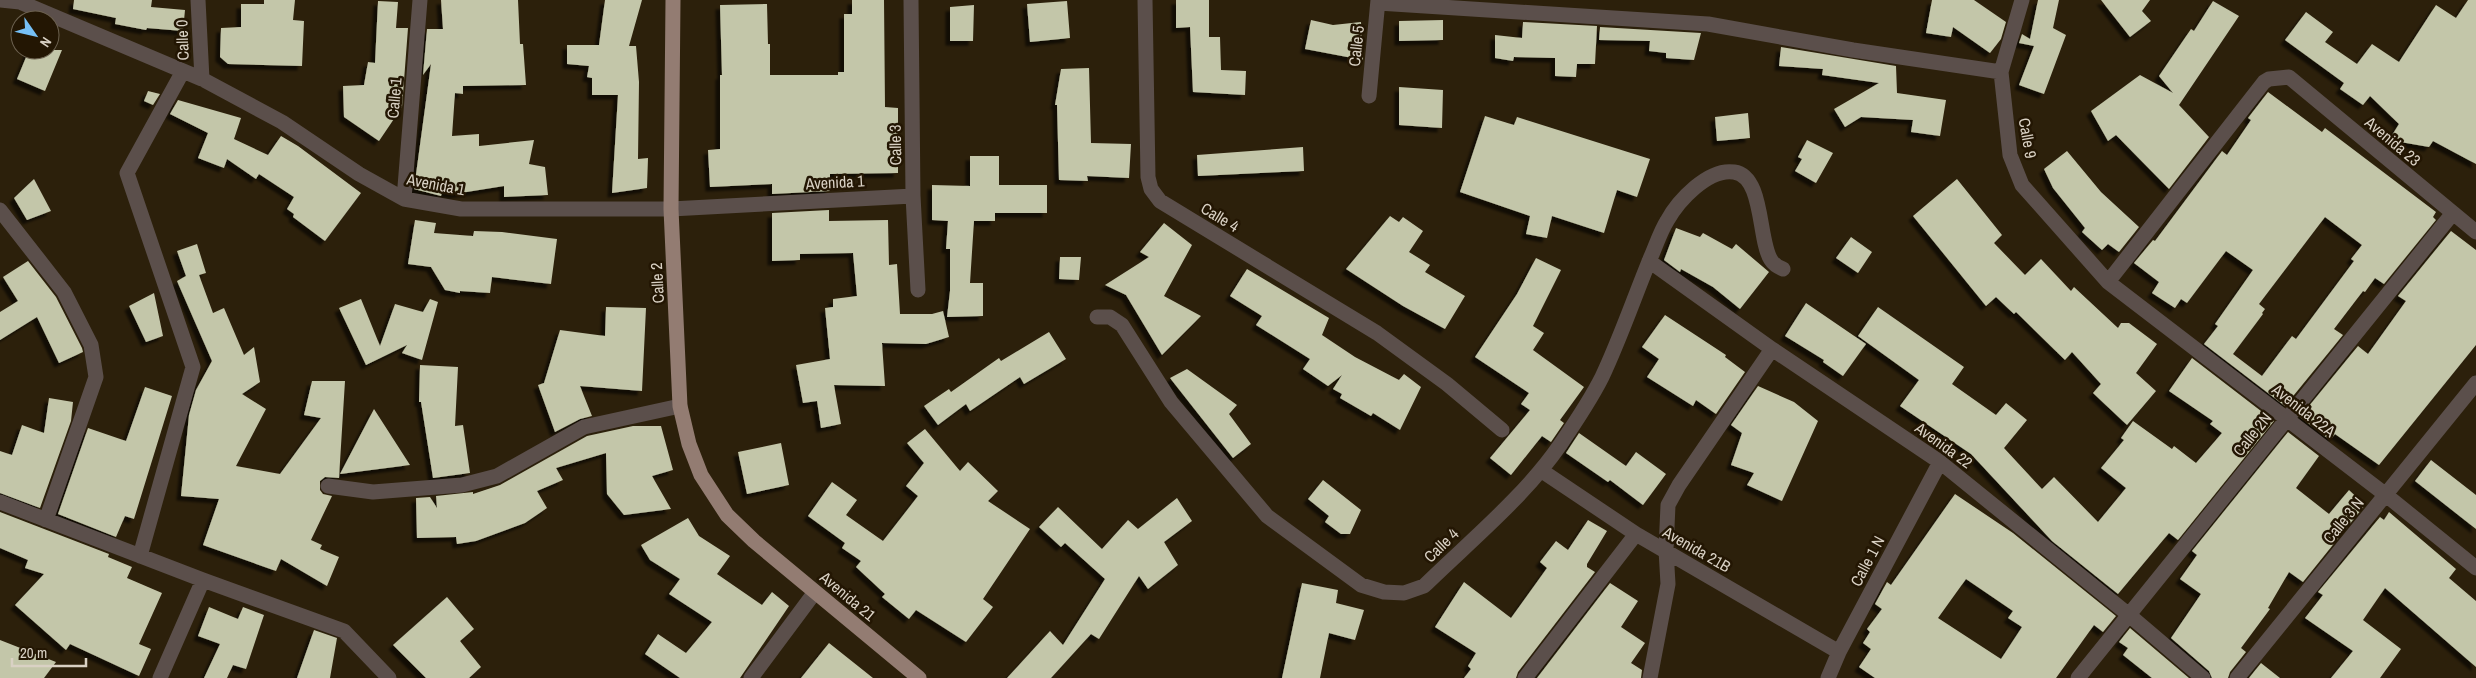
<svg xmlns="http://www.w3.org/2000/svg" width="2476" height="678" viewBox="0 0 2476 678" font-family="'Archivo Narrow',sans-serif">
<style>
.building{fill:#c3c6a9;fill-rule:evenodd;filter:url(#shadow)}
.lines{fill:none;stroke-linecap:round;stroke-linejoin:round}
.minor{stroke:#5b4f4b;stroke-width:15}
.major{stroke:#937c72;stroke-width:15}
.labels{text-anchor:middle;stroke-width:5;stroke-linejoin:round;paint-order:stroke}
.street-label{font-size:16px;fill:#d9d1c4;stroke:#231603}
</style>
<defs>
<filter id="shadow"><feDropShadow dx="-4.5" dy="4.5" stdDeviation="1" flood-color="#0009"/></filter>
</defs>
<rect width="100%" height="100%" fill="#2c200b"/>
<!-- building -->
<path class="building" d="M74,0H152L151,7L185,10L183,31L147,28L146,30L115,24L116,18L73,9Z
M264,0H295L293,20L304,21L302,66L228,64L220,57L221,28L241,27V4H264Z
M441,0H518L520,44H523L526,85L463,86V94L455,93L452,136L479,134V146L534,140L529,164L545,167L548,195L504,197V186L454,194L442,192L441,196L414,189L431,64L423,75L427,29H443Z
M605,0H642L629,46H636L639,82L638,159L648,158L647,188L612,193L618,95H592V78L587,77L589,66L567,64V45H599Z
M852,0H884L885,107L898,108V173L830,174V191L772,194V184L710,187L708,150L720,149V75H722L720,5L767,4L768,44H770V75H838V72H844V14H852Z
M1176,0H1209V37H1220L1221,70L1246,71L1245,95L1193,92L1190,27L1176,28Z
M1932,0H1974L2006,22L2001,39L1990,53L1953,27L1951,37L1926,33Z
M2038,0H2059L2053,28L2066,35L2044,94L2019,85L2034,46L2019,43L2022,34L2030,39Z
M2101,0H2150L2142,11L2151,21L2130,37Z
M2468,0H2476V164L2433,141L2429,147L2389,140L2399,124L2370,96L2363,105L2340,89L2344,83L2285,40L2306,12L2333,32L2325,42L2357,64L2372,44L2399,62L2436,5L2456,18Z
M378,1L398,2L396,28H408L402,107L379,141L344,117L343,86L364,85L368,62L375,63Z
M1067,1L1070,38L1030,42L1027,4Z
M2213,1L2239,16L2179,105L2209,137L2169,189L2116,135L2108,141L2091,111L2140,75L2173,93L2159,76L2191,29L2194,31Z
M974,5L973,41H950V7Z
M1311,20L1333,25L1361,22L1363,60L1305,49Z
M1443,20V40L1399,41V21Z
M1523,22L1597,26L1595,64H1577L1576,77L1555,76V58L1514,57L1513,61L1495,58V35L1522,38Z
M1600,27L1701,33L1694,60L1666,58V53L1649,51L1650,41L1599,40Z
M1781,47L1896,66L1897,93L1946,100L1940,136L1911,132L1913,120L1861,117L1845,127L1834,109L1879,83L1822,75L1823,69L1779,66Z
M29,50H62L45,91L17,79Z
M1089,68L1091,143L1131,144L1129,178L1087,176L1088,181L1059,180L1057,105H1055L1061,69Z
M1399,87L1443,90L1442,128L1399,125Z
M148,91L160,94L153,105L144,101Z
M2268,92L2322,132L2325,128L2436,212L2433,217L2436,220L2384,284L2375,278L2365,292L2363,291L2334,329L2343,335L2285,406L2204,344L2218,326L2215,324L2253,270L2226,251L2187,303L2181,299L2175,308L2152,293L2159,282L2134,263L2153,240L2155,241L2222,151L2227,155L2251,120L2248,118ZM2325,217L2362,245L2351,259L2354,261L2296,339L2292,336L2262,376L2233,354L2263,314L2262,313L2265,309L2259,304Z
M178,100L241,118L234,139L268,155L281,136L298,146L361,193L325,241L293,217L294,214L287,209L294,197L259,174L256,179L227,159L224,168L198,158L208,133L170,114Z
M1748,113L1750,138L1717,141L1715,117Z
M1485,116L1514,125L1517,117L1650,159L1637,197L1617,190L1604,233L1552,216L1547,238L1526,234L1530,216L1460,192Z
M1807,140L1833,153L1816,183L1795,171L1802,159L1798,157Z
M1303,147L1304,171L1198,176L1197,155Z
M2067,151L2101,192L2139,227L2119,252L2108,244L2102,250L2082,232L2085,228L2053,188L2044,169Z
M970,156H999V185H1047V213H995V221H974L970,283H983V316L947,317L950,291V249H946L948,221L932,220V185L970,186Z
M34,179L51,211L27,220L14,198Z
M1957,179L2002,235L1994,243L2025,275L2041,259L2071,291L2074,287L2118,328L2121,323H2129L2157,344L2136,373L2156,391L2127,425L2093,393L2101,384L2072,352L2065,360L2016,312L2014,314L1996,297L1986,306L1913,216Z
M829,210V221L888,220L889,265L897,264L900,314H932L943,311L949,337L926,344L882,343L885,386L834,385L841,424L821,428L817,401L803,403L796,365L830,359L825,308L833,307V299L857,296L853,253L800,254V260L772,261V213Z
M1390,216L1399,222L1403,217L1423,231L1409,252L1430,265L1425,272L1465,296L1445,329L1403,306L1346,269Z
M415,220L436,223L434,233L473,236L474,231L502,232L557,239L551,284L492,277L490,293L460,291V293L445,290L431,267L408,264Z
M1164,223L1192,245L1164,296L1201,316L1162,355L1126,295L1105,285L1149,257L1140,252Z
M1676,228L1700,237L1703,233L1732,249L1736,244L1769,272L1740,309L1713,287L1681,269L1680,272L1664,260Z
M2451,231L2476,250V345L2379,465L2335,434L2330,440L2300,417L2358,346L2368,354L2406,301L2398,296Z
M1851,237L1872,252L1858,273L1836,258Z
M197,244L206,273L199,275L213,313L224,308L244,355L254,347L260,382L242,394L266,409L236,466L280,474L321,418L304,415L312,381H345L339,478L325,477L320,481V490L323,494L332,496L311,540L322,545L320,549L339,557L327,586L281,559L276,571L203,545L219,499L181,496L189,415L196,390L212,361L177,281L186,276L177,251Z
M1060,257H1081L1079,280L1059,279Z
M1536,258L1561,270L1533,326L1544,333L1533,350L1584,387L1560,420L1564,423L1551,442L1542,436L1511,475L1490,458L1530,410L1521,404L1529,393L1475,357L1517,294Z
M28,261L56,297L82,348L83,352L59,363L37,317L0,340V312L18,301L3,277Z
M1247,269L1329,318L1322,335L1355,357L1399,380L1404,374L1421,387L1400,430L1373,413L1371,416L1340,398L1342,394L1333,389L1342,375L1328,386L1303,369L1310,359L1256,325L1262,316L1230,296Z
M154,293L163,336L146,342L129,306Z
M361,299L380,346L395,304L423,312L430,299L438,302L422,360L402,353L407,345L366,365L339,308Z
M1806,303L1866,344L1843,376L1823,362L1824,360L1785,336Z
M606,307L646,308L642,391L580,386L592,416L580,419L555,432L538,385L544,383L560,330L605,336Z
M1878,307L1964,367L1952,384L1996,415L2006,403L2027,420L2004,448L2042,489L2054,477L2098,522L2126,488L2101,468L2124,440L2121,438L2133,421L2172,449L2174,446L2196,463L2222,433L2210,424L2213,421L2169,391L2192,358L2274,421L2178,540L2169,533L2118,594L2052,541L1971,454L1900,406L1919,380L1858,336Z
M1665,315L1726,355L1725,357L1745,372L1716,414L1696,400L1693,406L1647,377L1659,359L1642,347Z
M1049,332L1066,359L1024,384L1020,377L970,411L966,404L938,425L924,406L949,389L951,392L999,358L1001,361Z
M420,365L458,367L455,426L463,425L470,473L433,478L421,402H419Z
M1187,369L1237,405L1229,414L1251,444L1233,458L1170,378Z
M1758,386L1794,402L1818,421L1782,501L1747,485L1754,473L1731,465L1742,433L1731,425Z
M145,387L172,396L134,519L125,516L116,537L58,514L88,428L126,441Z
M49,398L73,402L71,421L40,508L0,493V451L12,455L22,425L44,433Z
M374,409L410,465L340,474Z
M633,426H661L673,470L652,476L671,509L624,515L607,494L606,453L556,468L563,480L537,491L547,508L525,523L476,541L457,544L456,537L417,538L416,498L430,497L437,508L436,496L473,492V494L500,485L587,436Z
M925,429L960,471L968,462L998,491L988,501L1030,529L983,599L993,607L966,642L916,610L909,619L882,597L885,594L856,567L861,561L842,548L845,543L808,516L832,482L857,500L846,515L883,541L918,496L906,486L924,463L907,443Z
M2288,432L2319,456L2296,488L2329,514L2349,490L2365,505L2303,582L2289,572L2268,608L2270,609L2241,648L2246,652L2230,672L2228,678H2212L2209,671L2171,638L2201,594L2180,579L2197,555L2192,551Z
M1579,433L1626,466L1636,452L1666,474L1643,505L1610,480L1608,482L1566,453Z
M781,443L789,485L747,494L738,452Z
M2431,460L2476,495V529L2415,481Z
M1323,480L1361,510L1350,534H1341L1325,522L1329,516L1308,499Z
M1955,494L2013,533L2116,616L2103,632L2094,625L2056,678H1875L1859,667L1871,649L1863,643L1870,632L1867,629L1882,609L1875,604L1887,582L1891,585ZM1966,579L2013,611L2008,618L2022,627L2001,659L1938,618Z
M1177,498L1192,521L1164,542L1178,565L1148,589L1139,576L1099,639L1091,634L1051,678H1007L1050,631L1063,645L1105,579L1065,543L1061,547L1039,527L1058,507L1102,549L1128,520L1138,529Z
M0,512L109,554L108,557L132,567L127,578L162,593L139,644L151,649L139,676L70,644L66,650L15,605L44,574L25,568L28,560L0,548Z
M2389,512L2456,569L2449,578L2476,601V667L2385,588L2363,620L2401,649L2380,678H2331L2353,651L2305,618L2323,595L2318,592L2380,517L2384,520Z
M688,518L699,536L730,556L717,574L762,605L772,592L789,606L740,678H680L645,654L658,634L686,653L712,622L669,594L680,579L650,560L641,545Z
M1588,520L1607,531L1587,564V567L1595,572L1518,672L1516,678H1464L1471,669L1468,666L1476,653L1435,627L1464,582L1511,618L1547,568L1540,562L1556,541L1568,550Z
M1302,583L1338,590L1336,603L1364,610L1355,640L1329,633L1320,678H1282Z
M1610,583L1638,601L1621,627L1645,643L1631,663L1642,670L1641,678H1537Z
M447,597L474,629L460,641L481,667L469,678H426L393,645Z
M209,607L238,619L243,607L264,615L246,669L233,665L227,678H204L220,644L198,636Z
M2130,628L2189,678H2152L2123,655L2128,648L2119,642Z
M314,630L337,638L330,678H297Z
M0,640L56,662L44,678H0Z
M829,643L873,678H801Z
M2261,663L2280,678H2249Z"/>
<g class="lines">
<!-- minor -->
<path class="minor" d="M0,0L20,2L202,79L282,122L359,174L404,199L461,209H671L913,196
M198,0L202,79
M911,0L913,196L918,290
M1145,0L1148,177L1151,189L1160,201L1377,333L1447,384L1502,430
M2022,0L2001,72L2010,155L2022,185L2108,282L2386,495L2476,568
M1378,3L1708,24L1853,50L2001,72
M1369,96L1378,0
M404,199L420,0
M0,210L64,292L91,345L96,377L46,520
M1649,261L1772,349L1940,462L2129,615L2203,678
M2108,282L2264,82L2269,79L2289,77L2476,232
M1097,317H1110L1122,325L1171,402L1267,516L1361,585L1384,592L1404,593L1424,586C1469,542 1525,496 1560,445C1575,423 1590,401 1602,377C1620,339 1634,298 1650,259C1656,246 1660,232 1667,221C1678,201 1708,168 1734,172C1764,176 1758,240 1771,260C1774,265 1778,267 1783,269
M1542,471L1636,534L1839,652
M328,486L373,492L462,485L497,476L584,427L680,406
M0,502L203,580L344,631L389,678
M140,556L193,367L127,173L183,71
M160,678L203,580
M751,678L815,592
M1525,678L1636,534
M1650,678L1668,584L1666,550L1668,505L1679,485L1772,349
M1828,678L1839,652L1940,462
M2078,678L2453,213
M2237,678L2476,383"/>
<!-- major -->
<path class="major" d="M673,0L671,209L680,406L689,444L701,475L727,515L754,541L919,678"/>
</g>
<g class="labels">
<!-- street labels -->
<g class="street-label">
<text transform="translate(182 40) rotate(-92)" y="6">Calle 0</text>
<text transform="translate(1356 46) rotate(-84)" y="6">Calle 5</text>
<text transform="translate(394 98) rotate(-85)" y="6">Calle 1</text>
<text transform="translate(2028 138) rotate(80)" y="6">Calle 9</text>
<text transform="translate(2393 141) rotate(40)" y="6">Avenida 23</text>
<text transform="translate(895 145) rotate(-91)" y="6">Calle 3</text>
<text transform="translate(835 182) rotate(-3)" y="6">Avenida 1</text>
<text transform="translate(436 184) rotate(11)" y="6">Avenida 1</text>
<text transform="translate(1220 217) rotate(31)" y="6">Calle 4</text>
<text transform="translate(657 283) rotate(-93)" y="6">Calle 2</text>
<text transform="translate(2304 410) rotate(38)" y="6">Avenida 22A</text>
<text transform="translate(2252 434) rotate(-51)" y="6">Calle 2N</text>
<text transform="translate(1944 445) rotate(36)" y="6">Avenida 22</text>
<text transform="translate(2343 520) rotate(-51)" y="6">Calle 3 N</text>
<text transform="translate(1441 545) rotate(-44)" y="6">Calle 4</text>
<text transform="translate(1697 549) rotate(30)" y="6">Avenida 21B</text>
<text transform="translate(1867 561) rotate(-62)" y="6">Calle 1 N</text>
<text transform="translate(848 596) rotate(40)" y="6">Avenida 21</text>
</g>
</g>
<!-- north arrow -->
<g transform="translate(35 35) rotate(124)"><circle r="24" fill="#231603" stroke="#6c6150"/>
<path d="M0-4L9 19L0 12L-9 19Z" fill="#76c0f7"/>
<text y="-8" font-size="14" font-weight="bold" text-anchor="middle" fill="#d9d1c4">N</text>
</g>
<!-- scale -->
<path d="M12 658v8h74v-8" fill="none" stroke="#d9d1c4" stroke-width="2.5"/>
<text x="20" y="658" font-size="15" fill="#d9d1c4" stroke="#231603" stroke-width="4" paint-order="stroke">20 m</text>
</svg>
